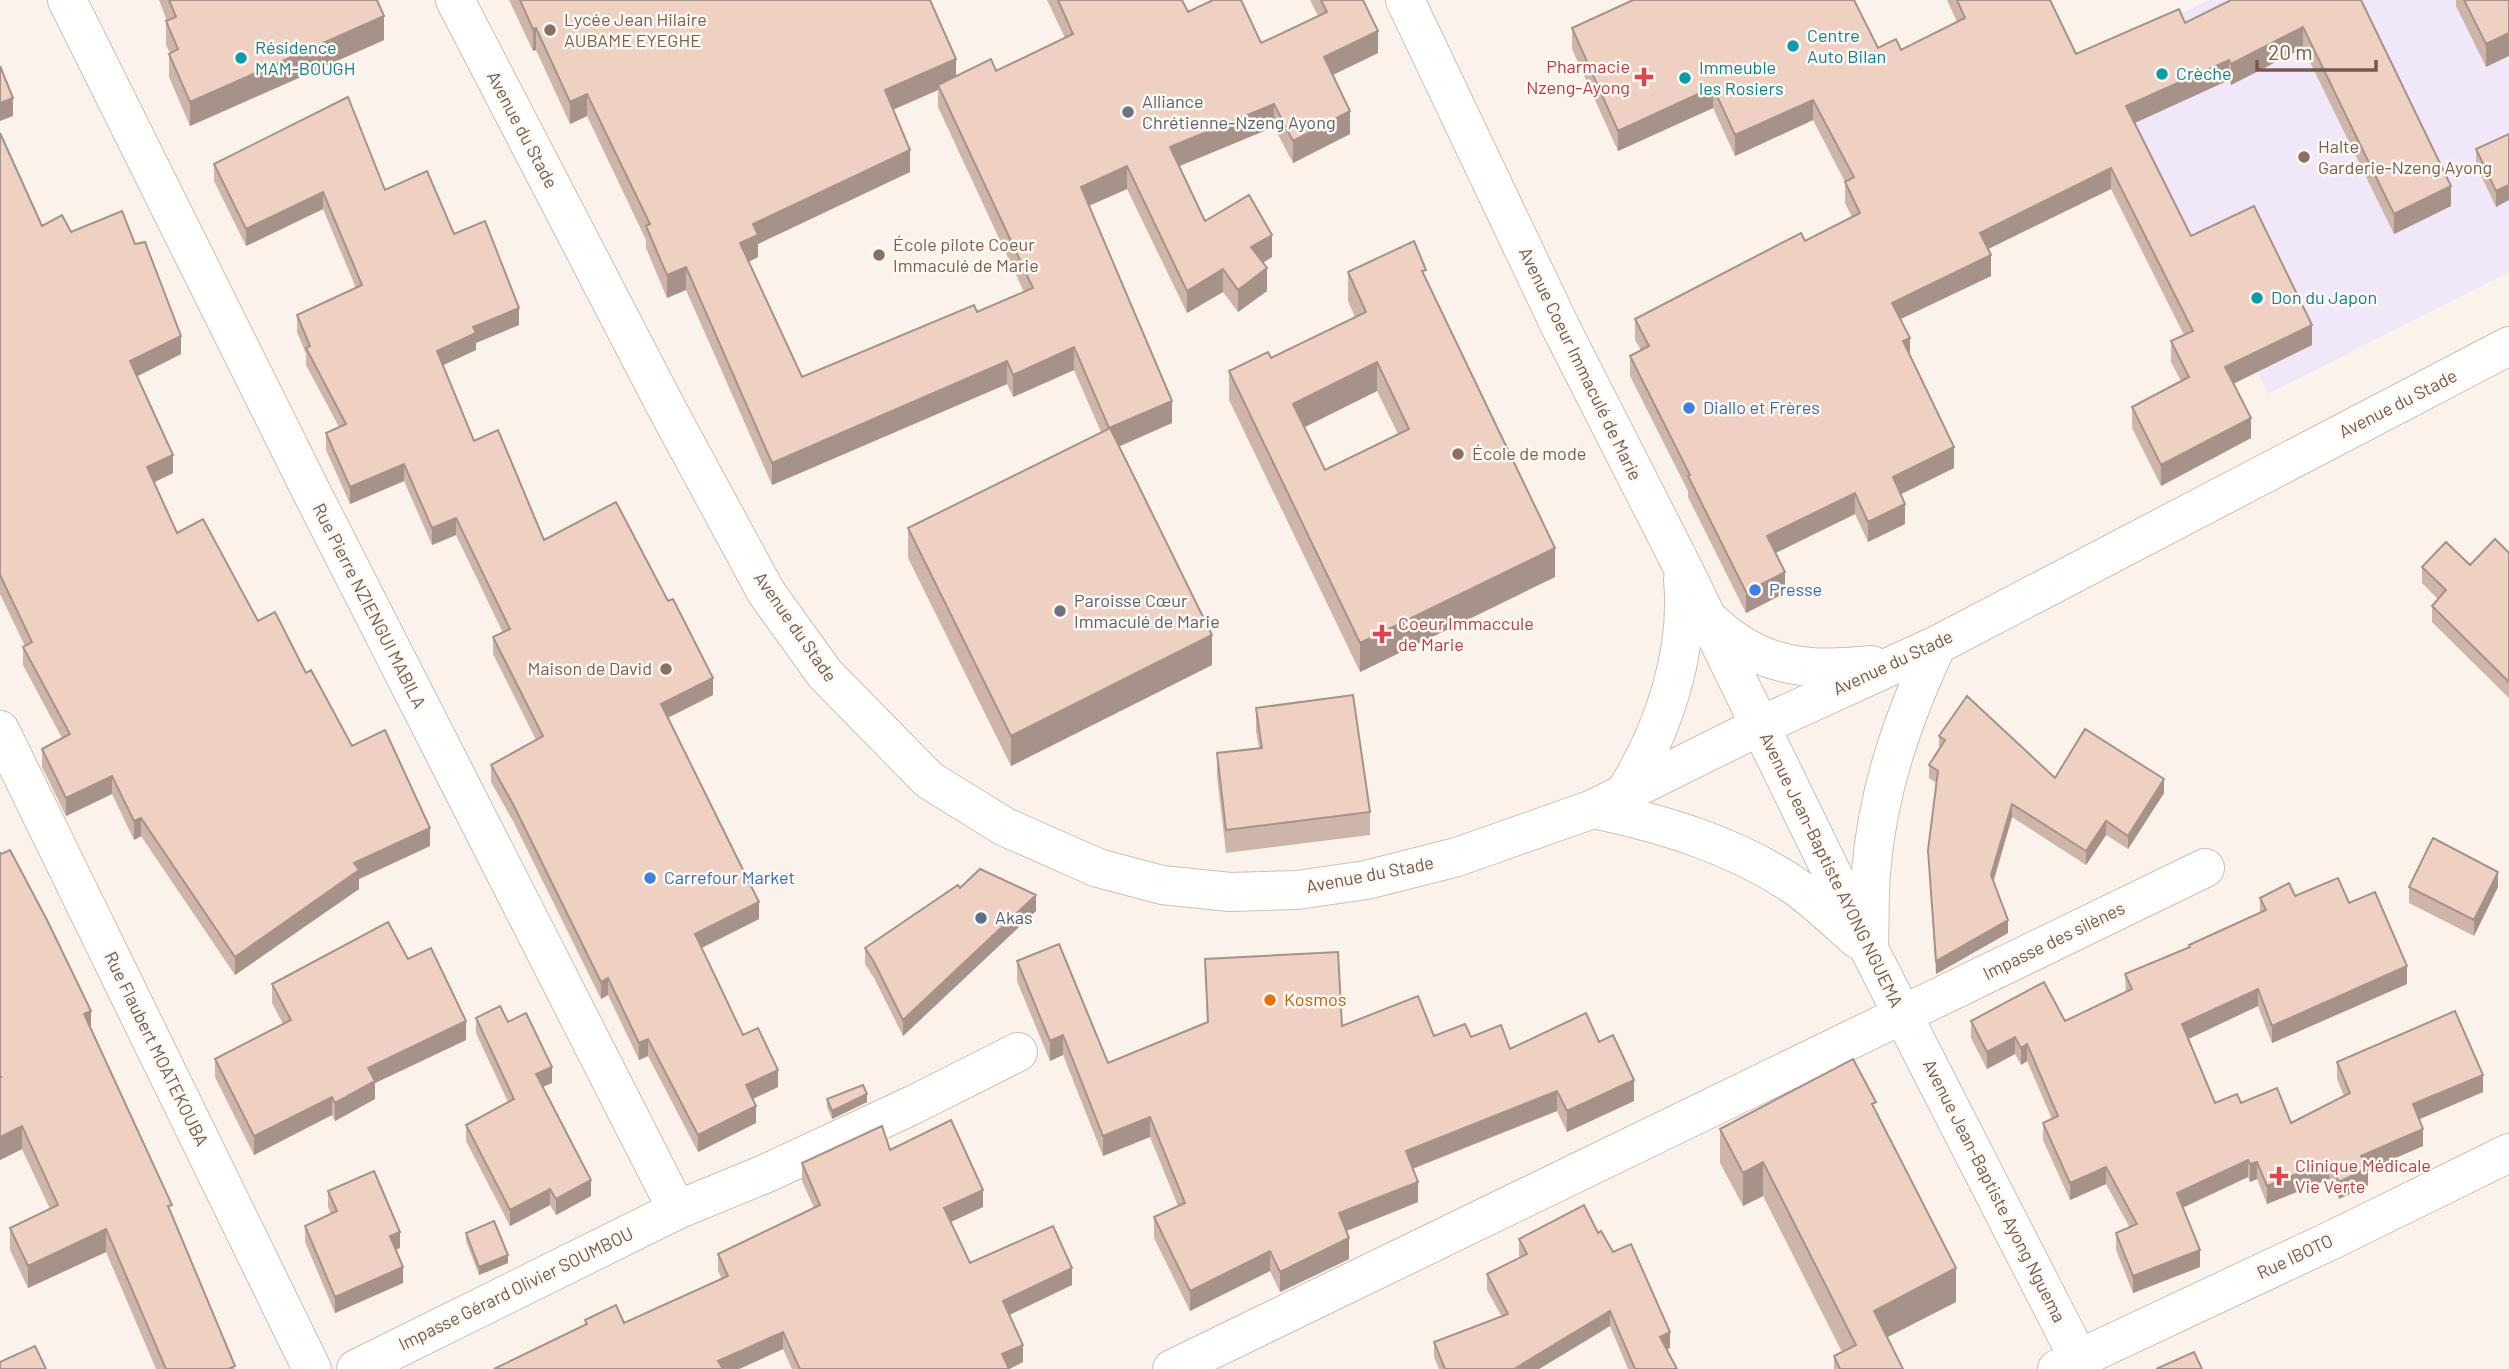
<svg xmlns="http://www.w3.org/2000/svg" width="2509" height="1369" viewBox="0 0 2509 1369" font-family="Barlow,sans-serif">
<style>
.education{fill:#f0e7f8}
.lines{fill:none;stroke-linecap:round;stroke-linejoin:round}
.street-casing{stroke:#cfbdb3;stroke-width:40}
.secondary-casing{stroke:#d2bdb1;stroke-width:40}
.street{stroke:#fff;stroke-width:38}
.secondary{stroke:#fff;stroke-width:38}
.wall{fill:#ceb4a9;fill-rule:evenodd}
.shaded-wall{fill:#a79289}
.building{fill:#efd1c4;stroke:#a79289;stroke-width:2;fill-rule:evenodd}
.education-dot{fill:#8d6e63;stroke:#fef8f2;stroke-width:2.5}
.culture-dot{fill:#0f9aa8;stroke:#fef8f2;stroke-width:2.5}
.health-dot{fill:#e0444e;stroke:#fef8f2;stroke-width:2.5}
.worship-dot{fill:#6b7280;stroke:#fef8f2;stroke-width:2.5}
.shop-dot{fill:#3f7fe0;stroke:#fef8f2;stroke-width:2.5}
.service-dot{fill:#5c6f8a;stroke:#fef8f2;stroke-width:2.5}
.food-dot{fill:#e8710a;stroke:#fef8f2;stroke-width:2.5}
.labels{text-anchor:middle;stroke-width:5;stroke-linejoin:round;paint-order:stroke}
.education-label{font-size:18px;fill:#785e54;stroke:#fef8f2;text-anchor:start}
.culture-label{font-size:18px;fill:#0d838f;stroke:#fef8f2;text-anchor:start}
.health-label{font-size:18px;fill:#be3a42;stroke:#fef8f2;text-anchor:start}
.worship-label{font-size:18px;fill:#5b616d;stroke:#fef8f2;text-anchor:start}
.street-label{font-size:18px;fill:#75594f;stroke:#fef8f2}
.shop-label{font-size:18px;fill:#366cbe;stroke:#fef8f2;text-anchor:start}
.service-label{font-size:18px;fill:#4e5e75;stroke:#fef8f2;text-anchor:start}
.food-label{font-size:18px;fill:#c56008;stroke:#fef8f2;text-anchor:start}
</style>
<rect width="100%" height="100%" fill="#fbf3eb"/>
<!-- education -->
<path class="education" d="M2208,0H2509V272L2268,394L2099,55Z"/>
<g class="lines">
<!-- street casing -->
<g class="street-casing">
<path id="street" d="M67,0L310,489L677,1210
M0,730L312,1369
M356,1369L677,1210L767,1173L915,1104L1018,1052
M1172,1369L2205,868
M2057,1369L2334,1239L2509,1153"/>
</g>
<!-- secondary casing -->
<g class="secondary-casing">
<path id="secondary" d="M455,0L666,407L766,592L825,674L929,780L1005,827L1098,868L1162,885L1230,892L1297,890L1366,880L1457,857L1593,809L1760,726L1937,645L2509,346
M1405,0L1561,328L1682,566L1869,949L2084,1369
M1713,623C1761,668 1809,672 1872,665
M1624,794C1663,732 1690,653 1683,579
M1593,809C1664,824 1734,845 1795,886C1817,902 1837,921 1857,939
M1869,943C1870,920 1869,896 1871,873C1877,792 1903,718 1937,645"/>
</g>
<!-- street -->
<use href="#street" class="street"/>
<!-- secondary -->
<use href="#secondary" class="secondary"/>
</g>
<!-- wall -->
<path class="wall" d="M159,0H377L384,40L190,126L169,77V54L170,53L166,45V21H167Z
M509,0H930L956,76L996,71L1065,38L1047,0H1182L1188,12L1261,43L1318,16L1310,0H1363L1378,53L1333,75L1350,134L1293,163L1274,127L1179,166L1205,221L1272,257L1263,263L1267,291L1238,312L1223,292L1187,313L1127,189L1089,206L1172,423L1119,446L1212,665L1011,766L908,558V528L1101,432L1074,370L1013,397L1007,384L772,485L686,290L667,298L646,248V240L587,116L570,124L536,50L533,51ZM938,90V107L1024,292L977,312L802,377L748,262L758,257V244L910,172L893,110Z
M1947,0H2050L2076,54L2185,23L2361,0L2451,206L2394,234L2303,48L2231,85L2229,80L2134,123L2191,236L2312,345L2233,384L2251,438L2161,486L2132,428V407L2181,381L2171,362V341L2184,335L2111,189L1988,249L1991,276L1901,319L1910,356L1954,468L1901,494L1905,524L1868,542L1855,514L1776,553L1785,593L1746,613L1688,497V491L1630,376V356L1641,350L1635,340V319L1805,241L1852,217L1845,203V182L1813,120L1735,156L1713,108L1618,151L1572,49V28L1901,50L1957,22Z
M2456,0H2509L2486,67L2456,6Z
M0,133L42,226L71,232L181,354L137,376L173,473L154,482L177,533L306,673L352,746L430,846L359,879V889L235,975L141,836L134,840L112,794L66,816L42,767V749L62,738L23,665V647L25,646L0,594Z
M2509,134L2496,207L2476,165V149Z
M214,164L385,190L454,234L519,325L476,343V350L443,365L474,441L544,540L713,695L668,718L759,919L702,948L743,1035L778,1087L753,1099L756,1123L698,1152L648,1056L639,1060L608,995L601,999L513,821L491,782V765L536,740L493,654V637L503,633L456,535L432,545L404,481L350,504L326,450V433L339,427L306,365V354L297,332V315L356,288L323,209L246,246L214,181Z
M1348,272L1426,279L1555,577L1360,672L1229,400V371L1271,358L1355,317L1348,301ZM1377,391L1398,434L1325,470L1304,427Z
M2509,553V698L2432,622V606L2438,599L2422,583V567L2470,565Z
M1256,708L1370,812V835L1226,853L1217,776V753L1259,748L1256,731Z
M1939,736L2055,778L2164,793L2128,849L2106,835L2086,865L2012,817L1994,881L2008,933L1936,974L1928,850L1936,783L1929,778V765L1939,749Z
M0,853L91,1027L172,1216L235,1369H156L106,1252L28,1288L10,1250V1228L50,1209L22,1149L0,1160Z
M2409,887H2498L2474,936L2409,903Z
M960,888L1036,911L903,1036L874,978L865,964V948Z
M2295,896L2349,903L2407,984L2272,1043L2258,1006L2188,1039L2215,1103H2241L2291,1123L2344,1096L2337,1079V1062L2483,1092L2419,1119L2423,1146L2368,1170V1185L2339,1199L2329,1179L2267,1204L2257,1179L2250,1182L2248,1177L2183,1208L2200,1267L2133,1293L2116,1250V1233L2130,1228L2106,1184L2070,1200L2043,1140V1123L2052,1119L2027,1061L2021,1065L2015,1054L1987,1069L1971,1038V1021H2065L2126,992L2125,974L2189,947V945L2260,912V898Z
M408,959L466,1040L375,1083V1099L335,1121L332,1115L254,1155L215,1077V1059L283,1024L272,1003V984Z
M1205,959L1342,1026L1434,1036L1471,1037L1510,1049L1599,1042L1634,1101L1567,1132L1557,1111L1413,1169L1418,1202L1346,1231L1349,1259L1280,1292L1270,1271L1190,1311L1154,1238V1217L1178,1206L1150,1137L1103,1156L1063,1055L1050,1061L1017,981V961L1108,1063L1207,1022Z
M476,1018L508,1022L552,1083L542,1087L591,1196L556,1215L550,1205L510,1226L466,1141V1125L508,1102L476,1033Z
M827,1099L867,1102L832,1119L827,1107Z
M1876,1111L1956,1302L1887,1337L1903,1369H1834V1356L1842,1352L1763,1196L1743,1206L1720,1163V1129Z
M890,1150L983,1207L951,1222L970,1263L1072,1285L1009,1315L1023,1362L1009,1369H792L783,1349L739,1369H494L585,1325V1320L624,1323L722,1279L718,1271V1254L814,1208L802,1181V1163Z
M328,1191L400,1248L396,1250L403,1283L335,1313L305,1242V1226L331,1214L328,1207Z
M466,1233L508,1263L479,1275L466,1241Z
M1598,1233L1670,1348L1666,1349L1677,1369H1628L1610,1326L1539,1369H1439L1434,1357V1342L1502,1317L1487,1290V1274L1520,1257L1519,1255V1239Z"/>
<!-- shaded-wall -->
<path class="shaded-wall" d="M384,16V40L190,126V102Z
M2303,27V48L2231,85V64Z
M536,28V50L533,51V29Z
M1378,31V53L1324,79V57Z
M2509,33V56L2486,67V44Z
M956,59V82L938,85V90L885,113V90Z
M2229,60V80L2126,127V106Z
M1713,87V108L1618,151V131Z
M587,94V116L570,124V102Z
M13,98V116L0,121V103Z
M1813,100V120L1735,156V135Z
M1274,104V127L1170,170V147Z
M1350,111V134L1293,163V141Z
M910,150V172L758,244V257L740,266V243L753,224Z
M1127,166V189L1081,209V187Z
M2111,168V189L1980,253V233Z
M2509,185V200L2496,207V191Z
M2451,186V206L2394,234V214Z
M323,192V209L246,246V229Z
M1272,235V257L1251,270V247Z
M1991,255V276L1892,323V303Z
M686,267V290L667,298V275Z
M1267,268V291L1238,312V290Z
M1223,269V292L1187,313V291Z
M519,308V325L476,343V350L437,368V351L473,327Z
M2312,325V345L2225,388V367Z
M181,336V354L130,380V361Z
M1910,338V359L1903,341Z
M1074,347V370L1013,397V375Z
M1007,361V384L772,485V463Z
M1377,362V391L1293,433V404Z
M1172,401V423L1109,451V428Z
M2251,418V438L2161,486V465Z
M1954,447V468L1893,498V477Z
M173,455V473L147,486V467Z
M404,464V481L350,504V487Z
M1855,493V514L1767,557V536Z
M1905,504V524L1868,542V522Z
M456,518V535L432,545V528Z
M1555,548V577L1360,672V643Z
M1785,572V593L1746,613V592Z
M1212,635V665L1011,766V736Z
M713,678V695L661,721V704Z
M112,776V794L66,816V798Z
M2164,779V793L2128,849V836Z
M2012,804V817L1991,888V875Z
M141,818V836L134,840V821Z
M2106,821V835L2086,865V851Z
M430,828V846L359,879V889L235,975V957L354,863Z
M2498,872V887L2474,936V920Z
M1036,895V911L903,1036V1020Z
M759,902V919L695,951V934Z
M2008,920V933L1936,974V961Z
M2407,966V984L2272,1043V1026Z
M608,978V995L601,999V982Z
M2258,989V1006L2182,1042V1024Z
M91,1011V1033L84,1014Z
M466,1021V1040L375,1083V1099L335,1121V1103L368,1068Z
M1063,1035V1055L1050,1061V1041Z
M2015,1037V1054L1987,1069V1052Z
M648,1039V1056L639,1060V1043Z
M2027,1044V1061L2021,1065V1048Z
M552,1067V1083L536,1090V1074Z
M778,1070V1087L746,1102V1085Z
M2483,1075V1092L2413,1122V1104Z
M1634,1080V1101L1567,1132V1111Z
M1557,1091V1111L1406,1171V1151Z
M867,1094V1102L832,1119V1111Z
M332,1097V1115L254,1155V1136Z
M756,1106V1123L698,1152V1135Z
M1150,1117V1137L1103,1156V1136Z
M22,1126V1149L0,1160V1137Z
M2423,1129V1146L2368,1170V1185L2339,1199V1182L2361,1156Z
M2248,1160V1177L2177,1210V1193Z
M2329,1161V1179L2267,1204V1186Z
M1763,1162V1196L1743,1206V1173Z
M2257,1162V1179L2250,1182V1164Z
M2106,1167V1184L2070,1200V1183Z
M591,1180V1196L556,1215V1199Z
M1418,1182V1202L1339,1234V1213Z
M550,1189V1205L510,1226V1210Z
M983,1190V1207L944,1225V1208Z
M106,1229V1252L28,1288V1266Z
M400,1232V1248L390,1252V1236Z
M1349,1238V1259L1280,1292V1272Z
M2200,1250V1267L2133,1293V1276Z
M1270,1251V1271L1190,1311V1291Z
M508,1255V1263L479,1275V1267Z
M403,1267V1283L335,1313V1297Z
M1072,1268V1285L1003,1318V1301Z
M1956,1268V1302L1874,1344V1311Z
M1610,1311V1326L1539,1369H1514Z
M783,1332V1349L739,1369H718V1361Z
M1670,1332V1348L1660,1352V1337Z
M1023,1345V1362L1009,1369L1002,1354Z"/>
<!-- building -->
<path class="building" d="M169,0H377L384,16L190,102L169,54L178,49L166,21L176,17Z
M520,0H930L956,59L885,90L910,150L753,224L758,235L740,243L802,377L974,305L977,312L1033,288L938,85L991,59L996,71L1073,34L1058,0H1182L1188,12L1213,0H1241L1261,43L1327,12L1321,0H1363L1378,31L1324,57L1350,111L1293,141L1274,104L1170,147L1205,221L1249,195L1272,235L1251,247L1267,268L1238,290L1223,269L1187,291L1127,166L1081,187L1172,401L1109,428L1074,347L1013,375L1007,361L772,463L686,267L667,275L646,226L650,224L587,94L570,102L536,28L533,29Z
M1633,0H1854L1878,48L1896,39L1901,50L1965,18L1957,0H2050L2076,54L2179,9L2185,23L2231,0H2361L2451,186L2394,214L2303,27L2231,64L2229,60L2126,106L2191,236L2254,206L2312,325L2225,367L2251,418L2161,465L2132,407L2189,377L2171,341L2193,331L2111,168L1980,233L1991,255L1892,303L1910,338L1903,341L1954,447L1893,477L1905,504L1868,522L1855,493L1767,536L1785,572L1746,592L1688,476L1690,475L1630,356L1649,346L1635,319L1801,233L1805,241L1860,213L1845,182L1854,177L1813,100L1735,135L1713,87L1618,131L1572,28Z
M2464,0H2509V33L2486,44Z
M0,66L13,98L0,103Z
M348,97L385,190L427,171L454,234L485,221L519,308L473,327L476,333L437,351L474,441L498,430L544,540L616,502L668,601L673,599L713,678L661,704L759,902L695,934L743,1035L758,1028L778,1070L746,1085L756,1106L698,1135L648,1039L639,1043L608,978L601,982L513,804L491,765L543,736L493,637L510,629L456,518L432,528L404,464L350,487L326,433L346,424L306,348L310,346L297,315L362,285L323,192L246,229L214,164Z
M0,133L42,226L62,215L71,232L122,211L135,244L145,242L181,336L130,361L173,455L147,467L177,533L203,519L258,621L275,612L306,673L311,670L352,746L385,730L430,828L354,863L359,870L235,957L141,818L134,821L112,776L66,798L42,749L70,734L23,647L32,642L0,575Z
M2509,134V185L2496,191L2476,149Z
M1414,241L1426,270L1422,271L1555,548L1360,643L1229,371L1268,352L1271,358L1366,312L1348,272ZM1377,362L1409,429L1325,470L1293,404Z
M1110,428L1212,635L1011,736L908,528Z
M2495,539L2509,553V682L2432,606L2446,590L2422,567L2446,542L2470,565Z
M1353,695L1370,812L1226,830L1217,753L1262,748L1256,708Z
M1967,696L2055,778L2085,729L2164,779L2128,836L2106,821L2086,851L2012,804L1991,875L2008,920L1936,961L1928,850L1938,771L1929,765L1945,740L1939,736Z
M2433,838L2498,872L2474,920L2409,887Z
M10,850L47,920L91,1011L84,1014L172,1205L168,1206L235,1366L228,1369H166L106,1229L28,1266L10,1228L58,1205L22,1126L0,1137V1077H1L0,1075V853L1,854Z
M980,869L1036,895L903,1020L874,962L865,948L958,885L960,888Z
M2338,878L2349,903L2375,892L2407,966L2272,1026L2258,989L2182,1024L2215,1103L2237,1094L2241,1103L2277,1088L2291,1123L2350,1093L2337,1062L2455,1011L2483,1075L2413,1104L2423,1129L2361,1156L2368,1168L2339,1182L2329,1161L2267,1186L2257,1162L2250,1164L2248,1160L2177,1193L2200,1250L2133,1276L2116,1233L2137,1224L2106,1167L2070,1183L2043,1123L2058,1116L2027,1044L2021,1048L2015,1037L1987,1052L1971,1021L2044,982L2065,1021L2132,989L2125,974L2190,947L2189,945L2266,910L2260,898L2289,883L2295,896Z
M388,922L408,959L431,948L466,1021L368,1068L375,1081L335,1103L332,1097L254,1136L215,1059L291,1020L272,984Z
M1059,944L1108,1063L1208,1022L1205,959L1338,952L1342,1026L1418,996L1434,1036L1465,1024L1471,1037L1501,1025L1510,1049L1586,1013L1599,1042L1613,1035L1634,1080L1567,1111L1557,1091L1406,1151L1418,1182L1339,1213L1349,1238L1280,1272L1270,1251L1190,1291L1154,1217L1185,1203L1150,1117L1103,1136L1063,1035L1050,1041L1017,961Z
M500,1006L508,1022L526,1013L552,1067L536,1074L591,1180L556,1199L550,1189L510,1210L466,1125L514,1099L476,1018Z
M1853,1059L1876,1102L1872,1104L1956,1268L1874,1311L1903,1369H1840L1834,1356L1856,1345L1763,1162L1743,1173L1720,1129Z
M863,1085L867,1094L832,1111L827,1099Z
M951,1120L983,1190L944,1208L970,1263L1053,1226L1072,1268L1003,1301L1023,1345L1002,1354L1009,1369H800L783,1332L718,1361L723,1369H494L587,1324L585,1320L616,1305L624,1323L728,1276L718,1254L820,1205L802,1163L882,1126L890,1150Z
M374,1171L400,1232L390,1236L403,1267L335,1297L305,1226L337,1211L328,1191Z
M1584,1205L1598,1233L1601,1231L1613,1252L1631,1244L1670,1332L1660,1337L1677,1369H1635L1610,1311L1514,1369H1445L1434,1342L1508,1314L1487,1274L1527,1254L1519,1239Z
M494,1221L508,1255L479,1267L466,1233Z
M35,1346L46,1369H0V1362Z
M2194,1352L2202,1369H2156Z"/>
<!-- markers -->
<g class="education-dot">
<circle cx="550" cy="30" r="7"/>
<circle cx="2304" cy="157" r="7"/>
<circle cx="879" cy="255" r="7"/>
<circle cx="1458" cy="454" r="7"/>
<circle cx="666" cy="669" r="7"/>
</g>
<g class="culture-dot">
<circle cx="1793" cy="46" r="7"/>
<circle cx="241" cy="58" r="7"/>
<circle cx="2162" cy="74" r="7"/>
<circle cx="1685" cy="78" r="7"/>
<circle cx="2257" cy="298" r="7"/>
</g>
<g class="health-dot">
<path d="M1640.5 66.5h7v7h7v7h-7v7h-7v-7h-7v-7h7z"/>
<path d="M1378.5 623.5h7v7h7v7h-7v7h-7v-7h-7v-7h7z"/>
<path d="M2275.5 1165.5h7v7h7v7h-7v7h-7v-7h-7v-7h7z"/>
</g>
<g class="worship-dot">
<circle cx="1128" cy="112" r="7"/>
<circle cx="1060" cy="611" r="7"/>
</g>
<g class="shop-dot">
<circle cx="1689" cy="408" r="7"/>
<circle cx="1755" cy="590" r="7"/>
<circle cx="650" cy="878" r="7"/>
</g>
<circle class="service-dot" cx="981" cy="918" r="7"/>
<circle class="food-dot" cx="1270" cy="1000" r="7"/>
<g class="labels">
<!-- education labels -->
<g class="education-label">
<text x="564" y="26">Lycée Jean Hilaire<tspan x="564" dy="21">AUBAME EYEGHE</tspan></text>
<text x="2318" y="153">Halte<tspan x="2318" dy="21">Garderie-Nzeng Ayong</tspan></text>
<text x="893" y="251">École pilote Coeur<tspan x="893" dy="21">Immaculé de Marie</tspan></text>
<text x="1472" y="460">École de mode</text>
<text x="652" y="675" text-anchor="end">Maison de David</text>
</g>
<!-- culture labels -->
<g class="culture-label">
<text x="1807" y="42">Centre<tspan x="1807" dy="21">Auto Bilan</tspan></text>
<text x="255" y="54">Résidence<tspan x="255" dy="21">MAM-BOUGH</tspan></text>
<text x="1699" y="74">Immeuble<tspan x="1699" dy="21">les Rosiers</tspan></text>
<text x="2176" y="80">Crèche</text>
<text x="2271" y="304">Don du Japon</text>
</g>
<!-- health labels -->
<g class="health-label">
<text x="1630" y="73" text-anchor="end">Pharmacie<tspan x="1630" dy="21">Nzeng-Ayong</tspan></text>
<text x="1398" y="630">Coeur Immaccule<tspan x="1398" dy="21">de Marie</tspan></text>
<text x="2295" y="1172">Clinique Médicale<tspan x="2295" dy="21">Vie Verte</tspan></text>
</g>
<!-- worship labels -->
<g class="worship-label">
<text x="1142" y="108">Alliance<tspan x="1142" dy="21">Chrétienne-Nzeng Ayong</tspan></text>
<text x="1074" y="607">Paroisse Cœur<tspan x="1074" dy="21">Immaculé de Marie</tspan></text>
</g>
<!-- street labels -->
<g class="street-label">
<text transform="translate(522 130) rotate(62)" y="6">Avenue du Stade</text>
<text transform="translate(1580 364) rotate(64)" y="6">Avenue Coeur Immaculé de Marie</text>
<text transform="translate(2398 404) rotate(-27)" y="6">Avenue du Stade</text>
<text transform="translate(369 606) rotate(63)" y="6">Rue Pierre NZIENGUI MABILA</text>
<text transform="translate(795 627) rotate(55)" y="6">Avenue du Stade</text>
<text transform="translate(1893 663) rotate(-25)" y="6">Avenue du Stade</text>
<text transform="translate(1831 870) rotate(64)" y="6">Avenue Jean-Baptiste AYONG NGUEMA</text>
<text transform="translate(1370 875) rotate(-11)" y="6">Avenue du Stade</text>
<text transform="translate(2054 941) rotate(-26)" y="6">Impasse des silènes</text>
<text transform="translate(156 1049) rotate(64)" y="6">Rue Flaubert MOATEKOUBA</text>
<text transform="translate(1994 1191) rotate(63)" y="6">Avenue Jean-Baptiste Ayong Nguema</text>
<text transform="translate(2295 1257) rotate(-25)" y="6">Rue IBOTO</text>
<text transform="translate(516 1289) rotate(-26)" y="6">Impasse Gérard Olivier SOUMBOU</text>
</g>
<!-- shop labels -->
<g class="shop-label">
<text x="1703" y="414">Diallo et Frères</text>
<text x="1769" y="596">Presse</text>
<text x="664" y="884">Carrefour Market</text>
</g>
<!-- service labels -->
<g class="service-label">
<text x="995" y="924">Akas</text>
</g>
<!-- food labels -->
<g class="food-label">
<text x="1284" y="1006">Kosmos</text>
</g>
</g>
<!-- scale -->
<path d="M2257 60v10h119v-10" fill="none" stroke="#75594f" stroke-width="3.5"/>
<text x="2268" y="60" font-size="21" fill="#75594f" stroke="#fef8f2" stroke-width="5" paint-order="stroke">20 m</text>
</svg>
